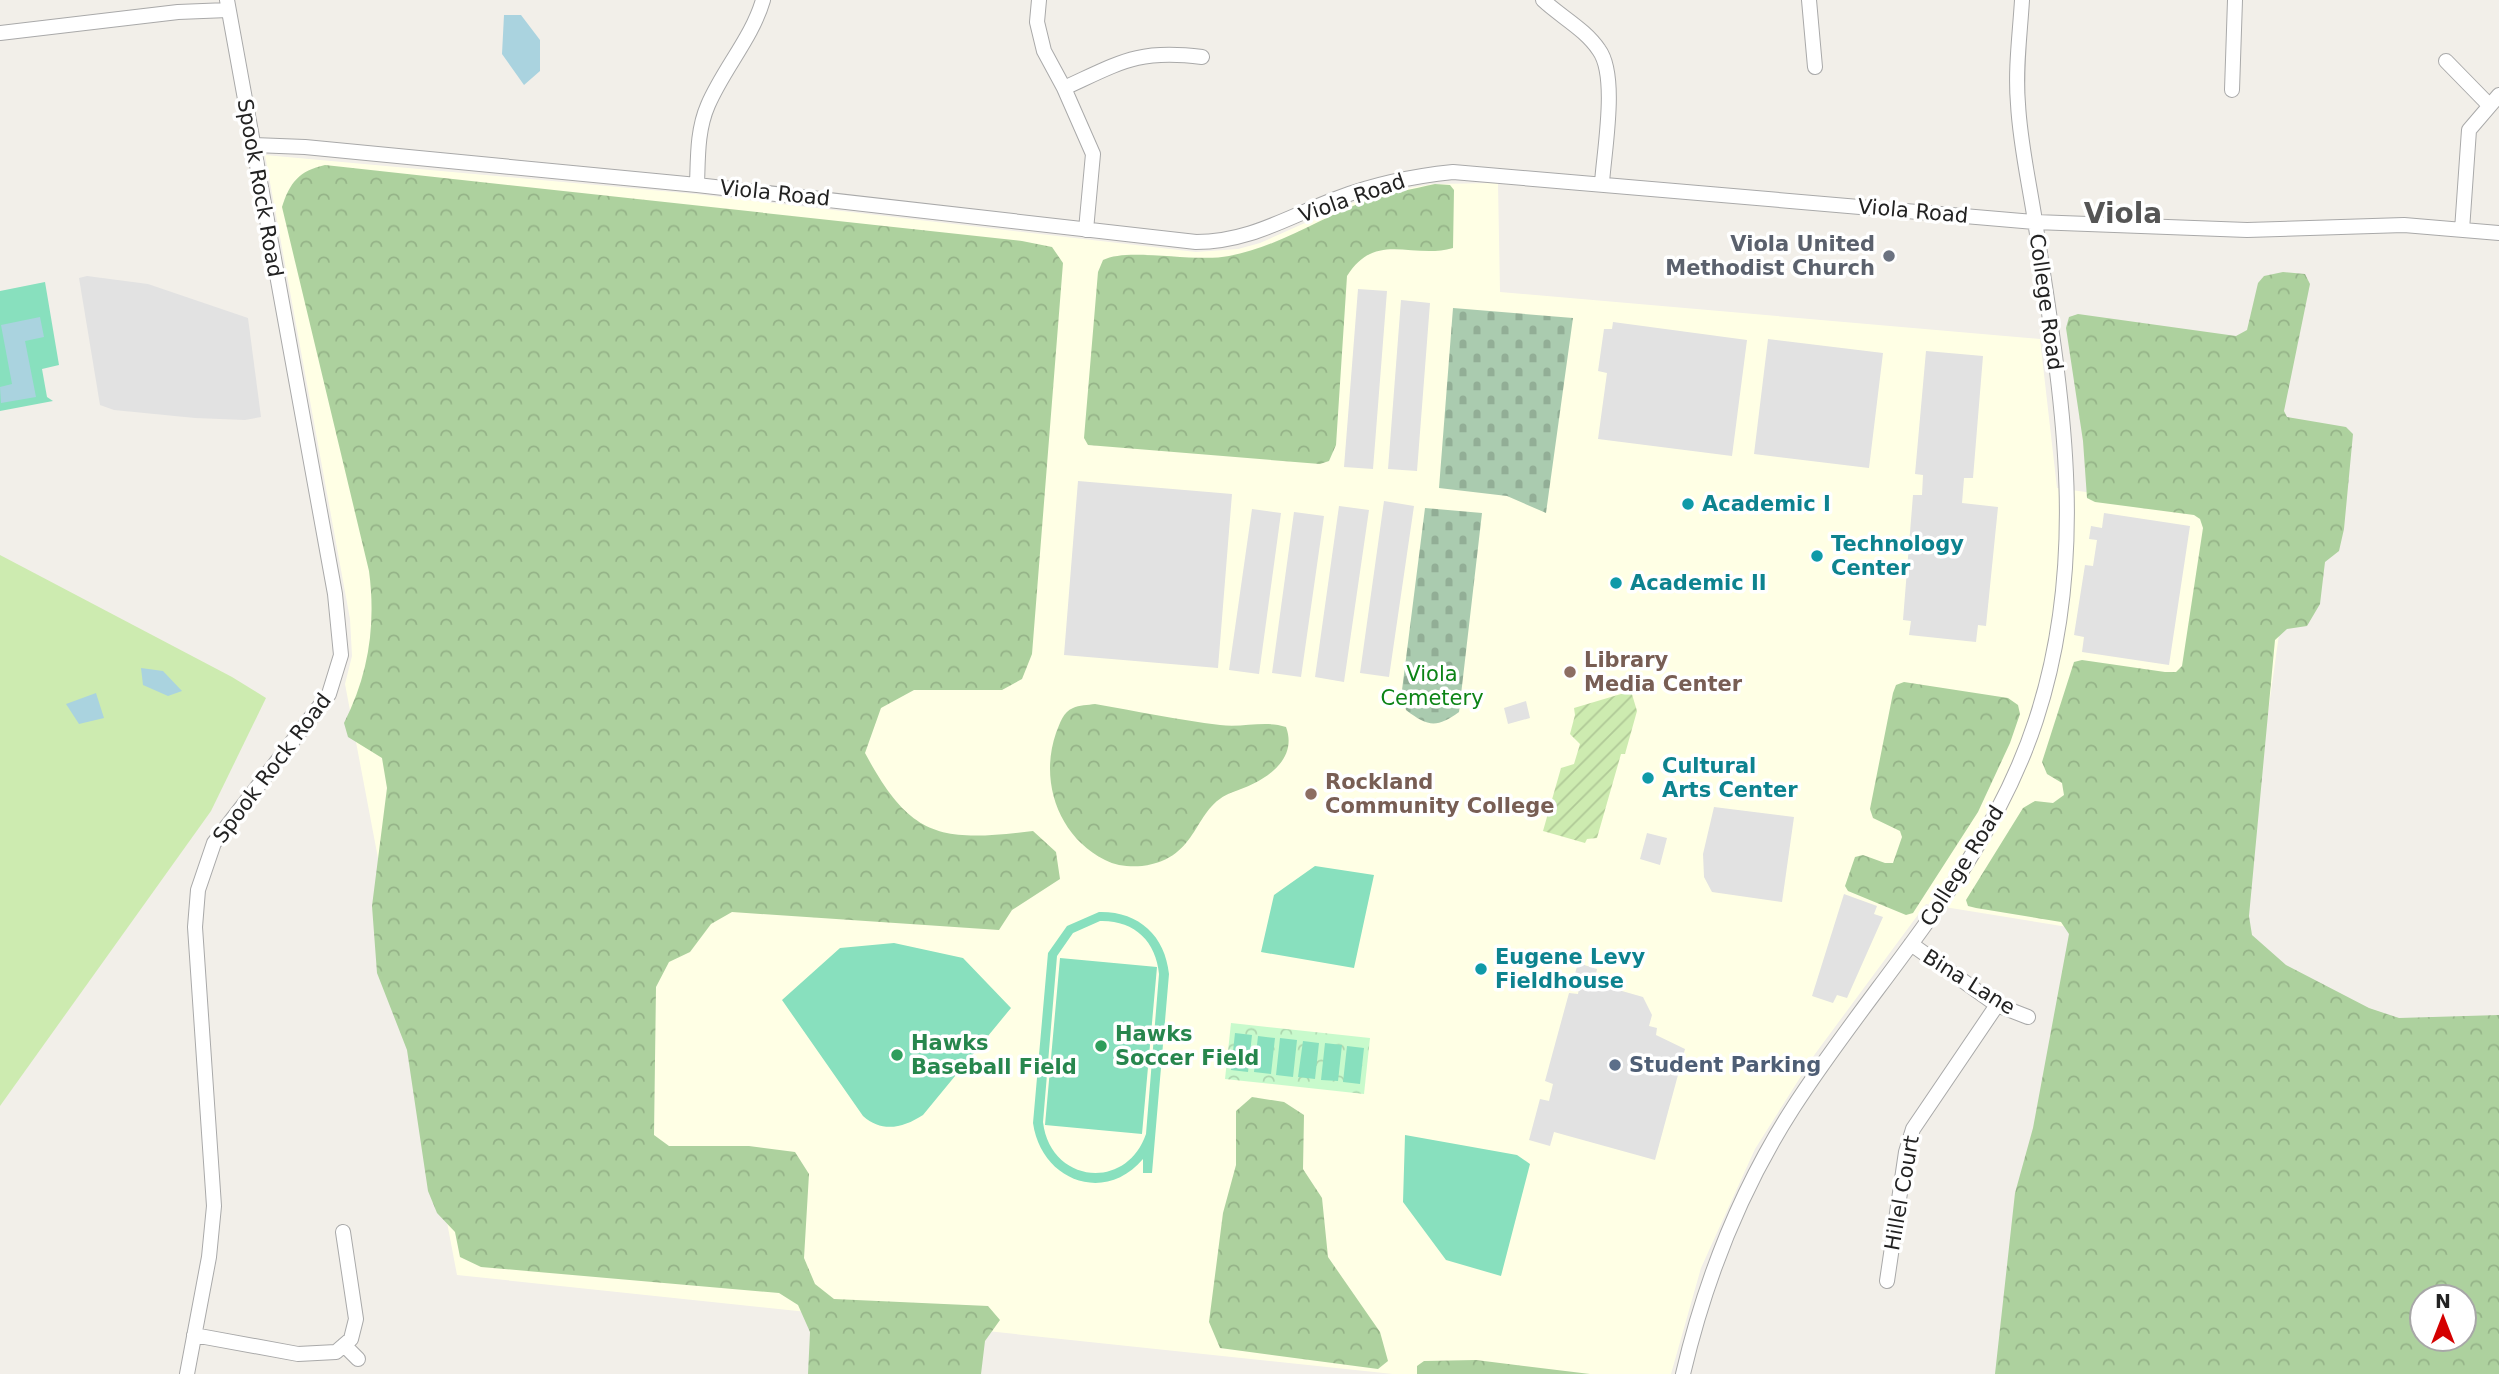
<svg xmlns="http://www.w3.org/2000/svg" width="2499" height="1374" viewBox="0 0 2499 1374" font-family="'DejaVu Sans',sans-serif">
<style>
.education{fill:#ffffe5}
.grass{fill:#cdebb0}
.forest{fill:url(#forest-crowns);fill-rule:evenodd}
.cemetery{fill:url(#cemetery-stones)}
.park{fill:url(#park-crowns)}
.garden{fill:url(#garden-furrows)}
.pitch{fill:#88e0be;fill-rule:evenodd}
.parking{fill:#e2e2e2}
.water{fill:#aad3df}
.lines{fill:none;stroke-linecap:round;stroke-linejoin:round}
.minor-casing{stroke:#a9a9a9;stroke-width:16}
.minor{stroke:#fff;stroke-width:14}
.worship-dot{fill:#6b7280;stroke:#fff;stroke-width:2.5}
.culture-dot{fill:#0f9aa8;stroke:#fff;stroke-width:2.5}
.education-dot{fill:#8d6e63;stroke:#fff;stroke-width:2.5}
.leisure-dot{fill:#2e9e5b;stroke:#fff;stroke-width:2.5}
.service-dot{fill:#5c6f8a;stroke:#fff;stroke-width:2.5}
.labels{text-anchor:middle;stroke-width:7;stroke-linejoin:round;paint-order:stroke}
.street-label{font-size:21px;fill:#222;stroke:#fff}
.worship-label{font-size:21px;font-weight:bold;fill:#5b616d;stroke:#fff;text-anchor:end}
.culture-label{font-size:21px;font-weight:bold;fill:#0d838f;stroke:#fff;text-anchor:start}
.education-label{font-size:21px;font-weight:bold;fill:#785e54;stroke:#fff;text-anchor:start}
.park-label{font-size:21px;fill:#0c8416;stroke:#fff}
.leisure-label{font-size:21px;font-weight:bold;fill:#27864d;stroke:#fff;text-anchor:start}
.service-label{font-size:21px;font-weight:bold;fill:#4e5e75;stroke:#fff;text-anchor:start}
.district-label{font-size:28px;font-weight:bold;fill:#555;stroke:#fff}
</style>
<defs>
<pattern id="forest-crowns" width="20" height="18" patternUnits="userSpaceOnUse" patternTransform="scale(1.75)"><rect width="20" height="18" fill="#add19e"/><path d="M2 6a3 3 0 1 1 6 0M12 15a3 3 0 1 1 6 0" fill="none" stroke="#95b388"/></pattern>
<pattern id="cemetery-stones" width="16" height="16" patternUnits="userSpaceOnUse" patternTransform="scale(1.75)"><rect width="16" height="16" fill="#aacbaf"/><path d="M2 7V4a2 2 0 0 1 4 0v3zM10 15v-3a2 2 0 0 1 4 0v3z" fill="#92ae96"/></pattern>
<pattern id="park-crowns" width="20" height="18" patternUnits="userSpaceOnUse" patternTransform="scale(1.75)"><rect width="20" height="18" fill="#c8facc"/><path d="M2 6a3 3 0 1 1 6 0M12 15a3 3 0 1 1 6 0" fill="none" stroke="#acd6af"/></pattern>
<pattern id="garden-furrows" width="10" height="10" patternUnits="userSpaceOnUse" patternTransform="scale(1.75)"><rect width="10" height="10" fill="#cdebb0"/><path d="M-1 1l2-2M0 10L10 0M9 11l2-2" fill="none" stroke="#b0c997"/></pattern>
</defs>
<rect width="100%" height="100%" fill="#f2efe9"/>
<!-- education -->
<path class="education" d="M265,155L695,194L1196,252L1238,249L1260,243L1343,206L1387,192L1432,184L1498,183L1500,292L2040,339L2057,488L2295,521L2234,954L1926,904L1815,1054L1755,1149L1701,1268L1671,1374H1393L457,1275L345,684L352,656L350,619Z"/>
<!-- grass -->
<path class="grass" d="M0,555L232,677L266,698L211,811L0,1106Z"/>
<!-- forest -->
<path class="forest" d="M325,165L1022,241L1052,247L1063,263L1032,654L1022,679L1002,690H914L881,708L865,753C911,839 941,842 1033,831L1056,852L1060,879L1012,910L999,930L732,912L711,924L690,952L669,962L656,987L654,1135L669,1146H749L795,1152L809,1174L804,1258L815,1284L834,1299L988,1306L1000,1320L985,1341L981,1374H808L810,1332L798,1305L779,1293L481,1267L460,1257L455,1232L437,1213L428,1191L407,1050L377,973L372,906L387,788L382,758L348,737L344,723C369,674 376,624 369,571L282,207C290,182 299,171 325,165Z
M1435,184L1450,185L1454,190L1453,248C1412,260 1376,230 1347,276L1336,445L1329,461L1320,464L1088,445L1084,438L1098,272L1103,260C1128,247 1195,263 1229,256C1278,247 1322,217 1368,200C1389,193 1413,189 1435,184Z
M2283,272L2305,274L2310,284L2284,411L2287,417L2346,427L2353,434L2344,529L2339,551L2325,562L2320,604L2307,626L2287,629L2275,640L2249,916L2252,935L2286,965L2369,1008L2399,1018L2499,1015V1374H1995L2015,1193L2033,1128L2069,934L2061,922L1976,908L1968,906L1966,900L2023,808L2035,801L2053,803L2064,795L2062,783L2047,774L2042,762L2074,662L2082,660L2165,672H2176L2182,666L2203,528L2200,519L2194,515L2095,502L2087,498L2083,441L2066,328L2069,317L2078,314L2236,336L2247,330L2258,283L2264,276ZM2422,1297H2464V1339H2422Z
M1904,682L2008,698L2018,705L2020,714L2010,743L1978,812L1913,913L1906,915L1848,891L1845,886L1855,857L1863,855L1885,863H1893L1902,837L1900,831L1873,818L1870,809L1893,693L1896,685Z
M1095,704C1136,711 1178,720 1220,725C1243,728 1265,720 1286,727C1299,762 1261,783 1233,792C1191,807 1202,858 1142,866C1130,867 1116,866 1105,860C1059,837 1039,782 1056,733C1060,723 1063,712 1073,708C1079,705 1088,705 1095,704Z
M1252,1097L1284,1102L1304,1115L1303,1169L1322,1198L1328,1257L1380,1332L1388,1361L1378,1369L1220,1348L1209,1322L1223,1213L1236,1165V1111Z
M1476,1360L1590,1374H1417V1366L1424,1361Z"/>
<!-- cemetery -->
<path class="cemetery" d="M1453,308L1573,318L1546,513L1507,496L1439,488Z
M1425,508L1482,513L1459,712C1437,728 1428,727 1406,710L1402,690Z"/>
<!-- park -->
<path class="park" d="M1231,1023L1370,1038L1364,1094L1225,1079Z"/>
<!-- garden -->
<path class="garden" d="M1631,691L1637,711L1625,754H1621L1597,838L1587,839L1585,843L1543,831L1561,768L1574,764L1580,744L1570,734L1575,715L1574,708Z"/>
<!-- pitch -->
<path class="pitch" d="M45,282L59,365L42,369L47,397L53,401L0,411V291Z
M1315,866L1374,875L1354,968L1261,952L1274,895Z
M1099,912C1138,911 1165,935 1169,974L1152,1173H1143V1159C1104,1205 1041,1180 1033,1123L1048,953L1067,926ZM1100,921C1134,920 1156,941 1159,974L1146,1134C1126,1192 1050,1183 1043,1122L1057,956L1073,933Z
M894,943L963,958L1011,1008L923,1115C903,1128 882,1133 863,1116L782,1000L840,948Z
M1060,958L1157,967L1142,1134L1045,1125Z
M1235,1033L1252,1035L1248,1072L1231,1070Z
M1258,1036L1275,1038L1271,1074L1254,1072Z
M1280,1038L1297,1040L1293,1077L1276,1075Z
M1303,1041L1319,1043L1315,1079L1298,1077Z
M1325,1043L1342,1045L1338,1081L1321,1080Z
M1347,1046L1364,1048L1360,1084L1343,1082Z
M1405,1135L1517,1155L1530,1164L1501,1276L1446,1260L1403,1202Z"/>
<!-- parking -->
<path class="parking" d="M87,276L148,284L248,318L261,417L245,420L195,418L114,410L100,405L79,278Z
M1358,289L1387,291L1373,469L1344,467Z
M1401,300L1430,303L1417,471L1388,469Z
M1613,322L1747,340L1732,456L1598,439L1607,373L1598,371L1604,329H1612Z
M1768,339L1883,353L1869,468L1754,454Z
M1926,351L1983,356L1973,478H1964L1962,503L1998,507L1986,626L1978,625L1976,642L1909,635L1911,621L1903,620L1913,495H1922L1923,475L1915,474Z
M1078,481L1232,494L1218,668L1064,655Z
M1384,501L1414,506L1389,677L1360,673Z
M1339,506L1369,510L1344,682L1315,677Z
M1252,509L1281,513L1259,674L1229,670Z
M1294,512L1324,516L1301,677L1272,673Z
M2104,513L2190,526L2169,665L2082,652L2084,637L2074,635L2085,565L2093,566L2097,540L2089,539L2091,526L2102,528Z
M1526,701L1530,718L1508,724L1504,708Z
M1714,807L1794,817L1782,902L1712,892L1704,877L1703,854Z
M1647,833L1667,838L1660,865L1640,859Z
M1844,894L1877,906L1874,914L1883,917L1847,998L1837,995L1833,1003L1812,996Z
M1578,963L1597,969L1594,983L1643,997L1652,1015L1649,1026L1657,1028L1656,1035L1685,1049L1655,1160L1554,1132L1550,1146L1529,1140L1540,1099L1549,1101L1553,1084L1545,1081L1569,993L1578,994L1580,984L1573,981Z"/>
<!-- water -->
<path class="water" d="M504,15H521L540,40V71L524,85L502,54Z
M40,317L44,337L25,341L36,397L1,403L0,387L12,384L1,325Z
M141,668L163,671L182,691L168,696L143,685Z
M96,693L104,718L79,724L66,704Z"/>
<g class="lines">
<!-- minor casing -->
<g class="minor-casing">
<path id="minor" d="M1039,0L1037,22L1044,51L1064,88L1093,154L1086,230
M1543,0C1561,17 1585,29 1599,50C1618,76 1604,151 1602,183
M1809,0L1815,67
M0,33L178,12L228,10
M2446,61L2489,105
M1064,88C1121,62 1138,49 1202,57
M2232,90L2235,0
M253,145L305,147L697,185L1196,242C1250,242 1289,216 1338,198C1375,184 1414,176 1453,172L2035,222L2247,230L2404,225L2499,233
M697,185C698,158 697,130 708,105C724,68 752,38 763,0
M2462,230L2469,130L2499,95
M1911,944L1997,1005L2028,1017
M1887,1281L1906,1152L1913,1129L1997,1005
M194,1335L298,1354L336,1352L351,1339L356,1319L343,1232
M344,1345L358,1359
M187,1374L209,1257L214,1206L195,927L198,890L214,843L329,694L341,655L335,594L227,0
M1683,1374C1705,1280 1741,1189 1793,1108C1876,979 1988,868 2036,720C2091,552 2061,391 2035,221C2029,182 2020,143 2018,104C2015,69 2020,34 2022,0"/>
</g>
<!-- minor -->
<use href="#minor" class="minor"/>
</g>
<!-- markers -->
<circle class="worship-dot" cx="1889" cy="256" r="7"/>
<g class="culture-dot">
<circle cx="1688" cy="504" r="7"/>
<circle cx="1817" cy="556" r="7"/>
<circle cx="1616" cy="583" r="7"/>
<circle cx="1648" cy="778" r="7"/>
<circle cx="1481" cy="969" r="7"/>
</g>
<g class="education-dot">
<circle cx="1570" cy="672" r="7"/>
<circle cx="1311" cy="794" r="7"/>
</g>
<g class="leisure-dot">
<circle cx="1101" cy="1046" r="7"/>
<circle cx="897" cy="1055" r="7"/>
</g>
<circle class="service-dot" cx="1615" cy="1065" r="7"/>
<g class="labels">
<!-- street labels -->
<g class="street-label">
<text transform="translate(260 188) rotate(80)" y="7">Spook Rock Road</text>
<text transform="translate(775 193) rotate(6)" y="7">Viola Road</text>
<text transform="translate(1352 198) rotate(-19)" y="7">Viola Road</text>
<text transform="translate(1913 211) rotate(5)" y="7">Viola Road</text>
<text transform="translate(2046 302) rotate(82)" y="7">College Road</text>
<text transform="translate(272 768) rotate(-53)" y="7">Spook Rock Road</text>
<text transform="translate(1962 866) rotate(-58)" y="7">College Road</text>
<text transform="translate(1969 982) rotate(32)" y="7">Bina Lane</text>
<text transform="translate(1902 1193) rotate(-80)" y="7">Hillel Court</text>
</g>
<!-- worship labels -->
<g class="worship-label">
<text x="1875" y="251">Viola United<tspan x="1875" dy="24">Methodist Church</tspan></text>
</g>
<!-- culture labels -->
<g class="culture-label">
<text x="1702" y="511">Academic I</text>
<text x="1831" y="551">Technology<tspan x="1831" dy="24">Center</tspan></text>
<text x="1630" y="590">Academic II</text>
<text x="1662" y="773">Cultural<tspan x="1662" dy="24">Arts Center</tspan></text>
<text x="1495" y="964">Eugene Levy<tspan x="1495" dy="24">Fieldhouse</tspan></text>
</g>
<!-- education labels -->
<g class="education-label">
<text x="1584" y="667">Library<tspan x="1584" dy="24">Media Center</tspan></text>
<text x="1325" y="789">Rockland<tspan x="1325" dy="24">Community College</tspan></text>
</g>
<!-- park labels -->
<g class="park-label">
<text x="1432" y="681">Viola<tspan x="1432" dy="24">Cemetery</tspan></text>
</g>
<!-- leisure labels -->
<g class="leisure-label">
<text x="1115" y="1041">Hawks<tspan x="1115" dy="24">Soccer Field</tspan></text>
<text x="911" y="1050">Hawks<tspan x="911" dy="24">Baseball Field</tspan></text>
</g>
<!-- service labels -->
<g class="service-label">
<text x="1629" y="1072">Student Parking</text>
</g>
<!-- district labels -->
<g class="district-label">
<text x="2123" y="223">Viola</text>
</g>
</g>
<!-- north arrow -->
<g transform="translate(2443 1318)"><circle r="33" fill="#ffffff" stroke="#a7a7a7" stroke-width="2"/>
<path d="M0-5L12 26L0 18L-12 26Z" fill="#d40000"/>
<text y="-10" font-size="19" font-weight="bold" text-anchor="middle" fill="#222222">N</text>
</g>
</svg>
